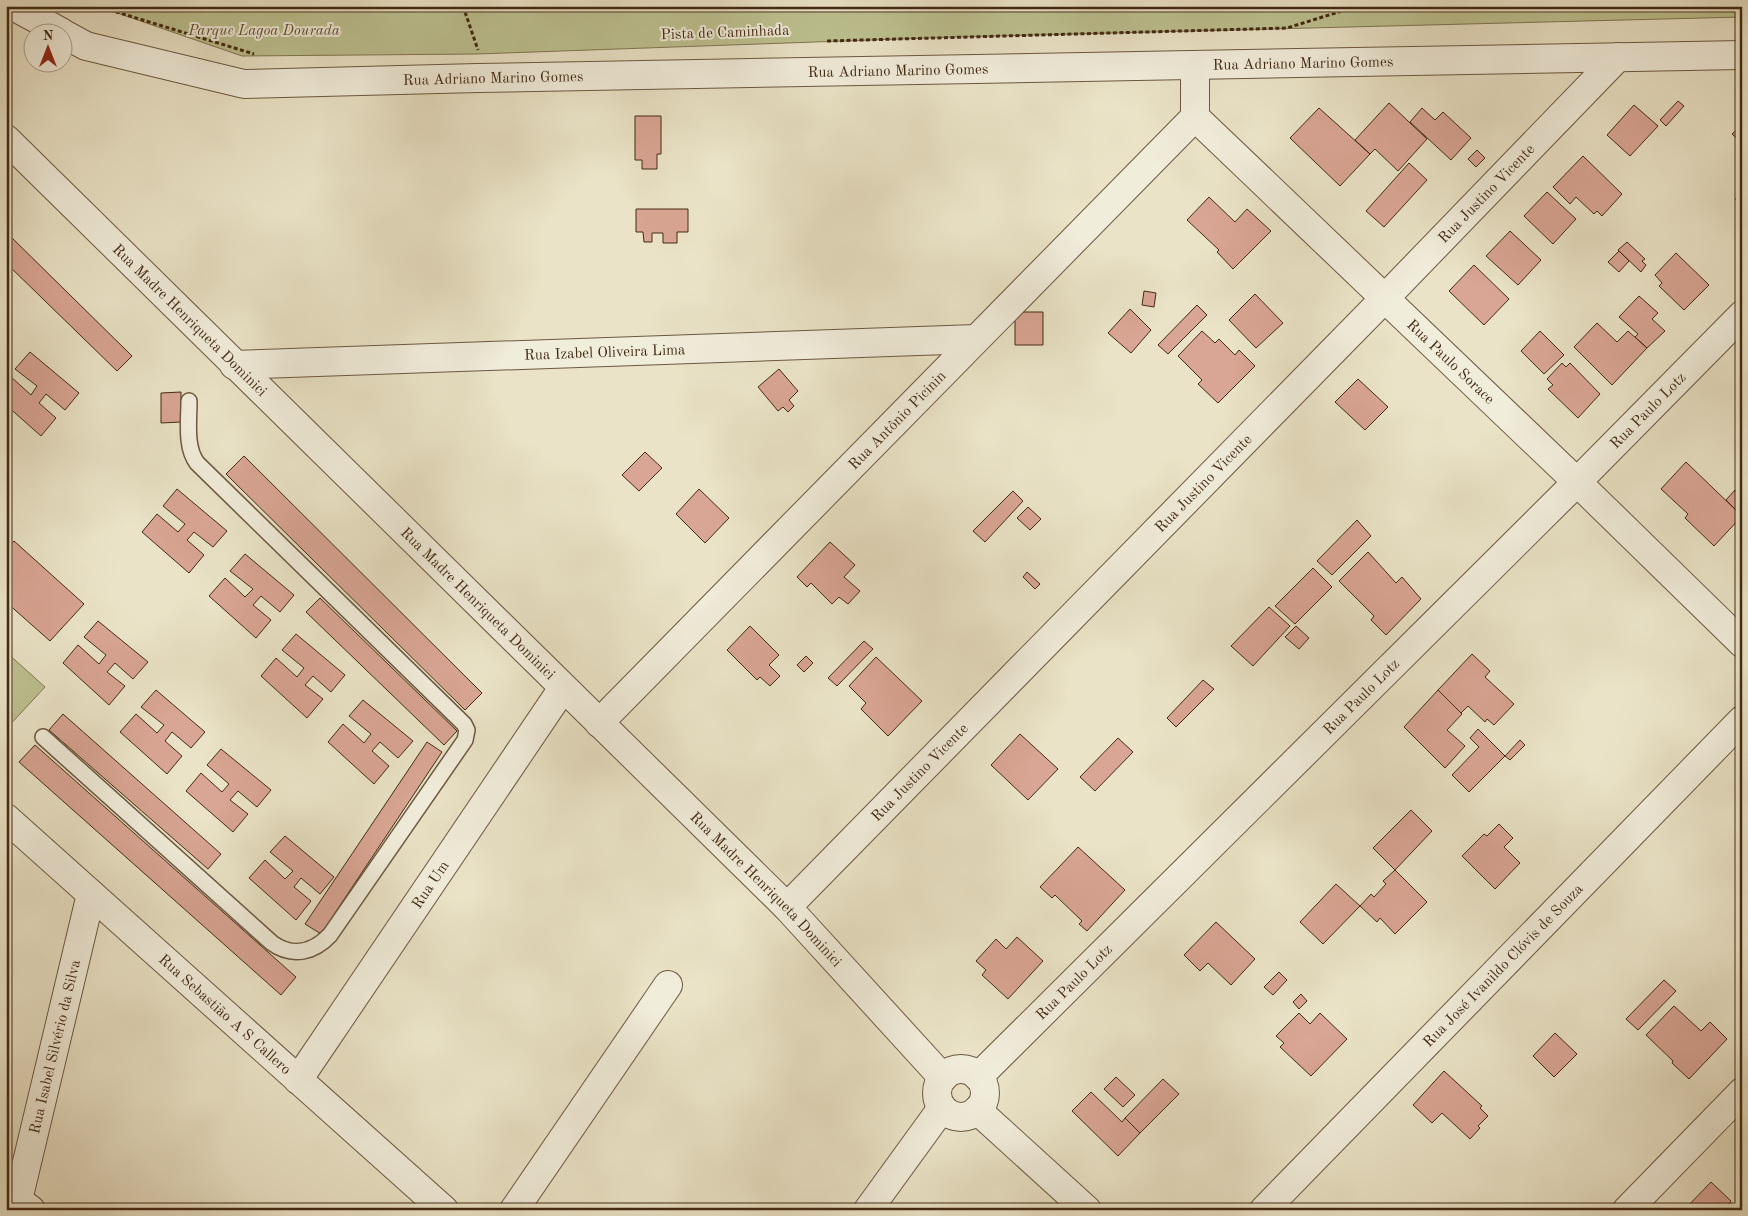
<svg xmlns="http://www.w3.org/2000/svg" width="1748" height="1216" viewBox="0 0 1748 1216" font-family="'Old Standard TT',serif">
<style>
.green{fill:#bdc191;stroke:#807652}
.building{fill:#d9a594;stroke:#422a13}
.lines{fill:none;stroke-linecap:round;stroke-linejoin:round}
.lane-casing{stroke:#6c5840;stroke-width:18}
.street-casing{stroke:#6c5840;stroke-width:30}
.path{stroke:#422a13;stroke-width:3;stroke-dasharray:4 2.5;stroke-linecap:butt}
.lane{stroke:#f1eddb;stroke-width:15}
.street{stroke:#f1eddb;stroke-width:28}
.labels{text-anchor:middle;stroke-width:4;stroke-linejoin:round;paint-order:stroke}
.park-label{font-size:15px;font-style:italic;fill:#615032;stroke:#f1eddb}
.street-label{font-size:15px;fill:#422a13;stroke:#f1eddb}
</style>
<rect width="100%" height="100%" fill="#eae3c7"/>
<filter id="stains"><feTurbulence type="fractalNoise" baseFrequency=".004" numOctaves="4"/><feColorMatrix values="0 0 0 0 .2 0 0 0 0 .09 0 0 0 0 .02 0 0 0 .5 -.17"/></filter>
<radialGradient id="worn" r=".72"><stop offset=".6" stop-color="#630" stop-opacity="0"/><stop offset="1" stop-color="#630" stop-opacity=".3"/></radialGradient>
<!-- green -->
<path class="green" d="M97,6H1742V17L956,37L477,54L242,56Z
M6,652L45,687L6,729Z"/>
<!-- building -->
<path class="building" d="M1678,101L1684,106L1666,126L1660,120Z
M1389,103L1427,139L1398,171L1375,149L1370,154L1355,140Z
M1634,105L1658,126L1630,156L1607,135Z
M1319,108L1370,154L1340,186L1290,138Z
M1422,108L1435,120L1443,112L1471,138L1451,160L1410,122Z
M635,116H661V154H657V169H642V160H635Z
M1742,125V143L1732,134Z
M1477,150L1485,158L1476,167L1468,159Z
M1583,156L1622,194L1602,216L1597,211L1594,214L1576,197L1570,204L1553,187Z
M1409,163L1427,180L1384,227L1366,211Z
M1547,192L1576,219L1553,244L1524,216Z
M1742,192V205L1735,199Z
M1209,197L1235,222L1247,209L1271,231L1233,269L1217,252L1219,250L1187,220Z
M636,209H688V232H677V243H663V233H652V242H644L643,232H636Z
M1510,231L1541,260L1518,285L1486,256Z
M6,232L132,356L117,371L6,263Z
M1627,242L1645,259L1642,261L1646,265L1641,272L1618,250Z
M1619,251L1629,261L1619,272L1608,262Z
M1676,253L1709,285L1684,310L1659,286L1662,283L1655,275Z
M1474,265L1509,299L1484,325L1449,291Z
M1144,291L1156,293L1154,307L1142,305Z
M1255,294L1283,323L1256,348L1229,320Z
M1639,296L1658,313L1652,319L1665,331L1647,348L1635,337L1638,334L1619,317Z
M1197,305L1207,315L1168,354L1158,345Z
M1130,309L1151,330L1131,353L1108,333Z
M1015,312H1043V345H1015Z
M1597,323L1617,342L1628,331L1647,348L1612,385L1574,347Z
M1202,331L1215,343L1219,339L1235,355L1239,350L1255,366L1218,403L1198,384L1202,380L1178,356Z
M1540,331L1564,355L1544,374L1521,351Z
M30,352L79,393L65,410L46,394L39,403L56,418L41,436L6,405V380L10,376L31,395L37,386L15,369Z
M1562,363L1566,367L1570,363L1600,394L1578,418L1548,389L1553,385L1547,379Z
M779,369L798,391L789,400L794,406L788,412L783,407L778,411L758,387Z
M1358,379L1388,407L1365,430L1335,402Z
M181,392V422L161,423V393Z
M645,452L662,468L639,491L622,475Z
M244,456L482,693L465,710L226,474Z
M1686,462L1742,516L1714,546L1685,518L1688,514L1661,489Z
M177,489L227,531L213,547L194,532L187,540L204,555L189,573L142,532L157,514L178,532L185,524L163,506Z
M699,489L729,518L705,543L676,514Z
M1742,489V516L1726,500L1735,490L1738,493Z
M1013,491L1023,501L985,542L973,531Z
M1028,507L1041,519L1030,530L1017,518Z
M1357,520L1371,536L1332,575L1317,561Z
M14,541L84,604L50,641L6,602V550Z
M830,542L855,565L844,577L860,591L848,604L839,597L832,604L811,583L807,587L797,577Z
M1368,552L1396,583L1402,577L1421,599L1386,635L1371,620L1374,616L1339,581Z
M245,554L294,595L280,612L261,596L253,605L271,620L256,638L209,596L225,578L245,597L253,589L230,571Z
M1313,568L1332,587L1295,624L1275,606Z
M1027,572L1040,584L1035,589L1023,577Z
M320,598L457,731L444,745L306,612Z
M1269,607L1290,626L1253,666L1231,646Z
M98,621L148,662L133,679L115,663L107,672L125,686L109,705L63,663L78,645L99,664L106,655L84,637Z
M750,626L779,655L769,665L780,676L770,686L760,677L757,680L727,650Z
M1296,626L1309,638L1299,649L1285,637Z
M296,634L345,675L331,692L313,676L305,685L323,699L307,718L261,676L276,658L297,677L304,668L282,650Z
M864,641L873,649L837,686L828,678Z
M1472,654L1490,671L1485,677L1514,704L1494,725L1487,719L1485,722L1468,706L1461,713L1438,690Z
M806,656L813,663L804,672L797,665Z
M876,657L922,701L888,736L861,709L866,703L849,686Z
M1203,680L1214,689L1176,727L1167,718Z
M156,690L205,732L191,748L172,732L165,741L182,756L167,774L120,732L136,714L157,733L164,725L141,707Z
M1438,690L1462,714L1447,730L1465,746L1445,768L1404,727Z
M363,700L413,741L398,758L380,742L372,751L389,766L374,784L328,742L343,724L364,743L371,734L349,716Z
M63,714L221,854L208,869L49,730Z
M1478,729L1505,756L1469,792L1452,775L1479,747L1470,738Z
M1020,734L1058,769L1028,800L991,765Z
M1118,738L1133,752L1095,791L1080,777Z
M1520,740L1525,745L1510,760L1505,756Z
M427,742L442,752L321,934L305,924Z
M35,745L296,977L281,995L19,762Z
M221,749L271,790L257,807L238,791L230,800L248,814L233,832L186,791L201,773L222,792L229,784L207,765Z
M1411,810L1432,831L1395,870L1373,848Z
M1499,824L1513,838L1504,847L1520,863L1495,889L1462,856L1484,834L1487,836Z
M285,836L334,877L320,894L301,878L294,887L311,901L296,920L249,878L265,860L285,879L293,871L270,852Z
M1078,847L1125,890L1087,931L1079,924L1082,921L1055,895L1052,898L1040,887Z
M1395,870L1427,902L1395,934L1380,918L1377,922L1360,906L1371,894L1374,897L1386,884L1383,881Z
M1336,884L1360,906L1323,944L1300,922Z
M1216,922L1255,959L1231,985L1208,963L1200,971L1184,955Z
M1017,937L1043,961L1008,999L982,975L986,970L976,961L996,939L1006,949Z
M1279,972L1287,980L1273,995L1264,987Z
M1664,980L1676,991L1638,1030L1626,1019Z
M1301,994L1307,1001L1299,1009L1293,1002Z
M1674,1006L1701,1031L1710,1022L1727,1039L1689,1079L1672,1063L1673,1061L1646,1035Z
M1299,1013L1310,1024L1320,1013L1347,1039L1311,1076L1280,1047L1284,1043L1276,1036Z
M1555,1033L1577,1054L1554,1077L1533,1056Z
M1444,1071L1482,1106L1480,1108L1488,1116L1478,1126L1480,1128L1470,1139L1442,1113L1432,1123L1413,1105Z
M1116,1077L1135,1095L1123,1107L1104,1089Z
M1163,1079L1179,1094L1140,1133L1125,1118Z
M1091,1092L1122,1122L1125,1118L1140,1133L1118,1156L1072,1111Z
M1711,1182L1731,1201L1729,1204L1735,1210H1684Z"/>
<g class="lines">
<!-- lane casing -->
<g class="lane-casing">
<path id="lane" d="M43,737L272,943C293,958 314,952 330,935L465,740L467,730L464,724L197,463C185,447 189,421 189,401"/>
</g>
<!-- street casing -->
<g class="street-casing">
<g id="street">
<path d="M13,6L61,32"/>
<path id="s1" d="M62,33L86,46L244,84L478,78L1742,55"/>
<path id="s2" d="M1195,65V117L1577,482L1742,643"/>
<path id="s3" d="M6,139L787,907L943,1078"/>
<path id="s4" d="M234,365L976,339"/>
<path id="s5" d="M599,723L1195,117"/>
<path id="s6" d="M6,818L444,1210"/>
<path id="s7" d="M787,907L1385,298L1618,57"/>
<circle cx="961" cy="1093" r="24"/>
<path id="s8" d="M978,1077L1577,482L1742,315"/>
<path id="s9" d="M298,1080L563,688"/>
<path d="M977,1110L1087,1210"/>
<path id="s10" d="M31,1210L18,1200L91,894"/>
<path d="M514,1210L668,985"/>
<path d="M868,1210L942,1108"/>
<path id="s11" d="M1264,1210L1742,720"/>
<path d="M1627,1210L1742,1092"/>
</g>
</g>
<!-- path -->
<path class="path" d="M97,6L254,54
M463,6L478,50
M827,41L1287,28L1358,6"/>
<!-- lane -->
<use href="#lane" class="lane"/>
<!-- street -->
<use href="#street" class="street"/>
</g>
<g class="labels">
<!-- park labels -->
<g class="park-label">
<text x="264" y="35">Parque Lagoa Dourada</text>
</g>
<!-- street labels -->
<g class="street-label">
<text transform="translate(725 32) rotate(-2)" y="5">Pista de Caminhada</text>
<text dy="5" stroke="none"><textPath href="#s1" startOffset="1249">Rua Adriano Marino Gomes</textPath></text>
<text dy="5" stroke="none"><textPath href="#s1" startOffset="844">Rua Adriano Marino Gomes</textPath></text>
<text dy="5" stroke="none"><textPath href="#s1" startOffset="439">Rua Adriano Marino Gomes</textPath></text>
<text dy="5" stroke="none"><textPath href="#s7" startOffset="999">Rua Justino Vicente</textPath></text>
<text dy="5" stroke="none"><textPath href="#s3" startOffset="258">Rua Madre Henriqueta Dominici</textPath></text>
<text dy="5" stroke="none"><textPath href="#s4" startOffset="371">Rua Izabel Oliveira Lima</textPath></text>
<text dy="5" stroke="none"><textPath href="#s2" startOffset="406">Rua Paulo Sorace</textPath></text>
<text dy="5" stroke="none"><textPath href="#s8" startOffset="945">Rua Paulo Lotz</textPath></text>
<text dy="5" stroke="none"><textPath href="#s5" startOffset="425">Rua Antônio Picinin</textPath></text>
<text dy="5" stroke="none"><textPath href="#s7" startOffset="594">Rua Justino Vicente</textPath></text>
<text dy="5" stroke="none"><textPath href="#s3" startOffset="662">Rua Madre Henriqueta Dominici</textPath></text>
<text dy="5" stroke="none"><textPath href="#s8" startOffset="540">Rua Paulo Lotz</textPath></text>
<text dy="5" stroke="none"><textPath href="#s7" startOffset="189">Rua Justino Vicente</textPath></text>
<text dy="5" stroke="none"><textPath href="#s9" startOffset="236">Rua Um</textPath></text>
<text dy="5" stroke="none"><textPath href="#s3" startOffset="1068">Rua Madre Henriqueta Dominici</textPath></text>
<text dy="5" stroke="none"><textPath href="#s11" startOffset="342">Rua José Ivanildo Clóvis de Souza</textPath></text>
<text dy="5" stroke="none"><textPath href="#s8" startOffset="135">Rua Paulo Lotz</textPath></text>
<text dy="5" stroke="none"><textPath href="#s6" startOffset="294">Rua Sebastião A S Callero</textPath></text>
<text dy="5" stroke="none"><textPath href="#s10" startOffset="174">Rua Isabel Silvério da Silva</textPath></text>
</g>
</g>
<!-- margin -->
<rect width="1748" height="1216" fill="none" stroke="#eae3c7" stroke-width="25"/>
<rect x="8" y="8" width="1733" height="1201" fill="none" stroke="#422a13" stroke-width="2.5"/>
<rect x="12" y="12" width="1723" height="1191" fill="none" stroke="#422a13"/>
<!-- north arrow -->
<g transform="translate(48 48)"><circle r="24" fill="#f1eddb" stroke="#ab9f8b"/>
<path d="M0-4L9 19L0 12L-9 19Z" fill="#8f2418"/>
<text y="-8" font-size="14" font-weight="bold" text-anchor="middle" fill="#422a13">N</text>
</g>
<rect width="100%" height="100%" filter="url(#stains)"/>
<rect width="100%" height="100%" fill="url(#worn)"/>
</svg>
